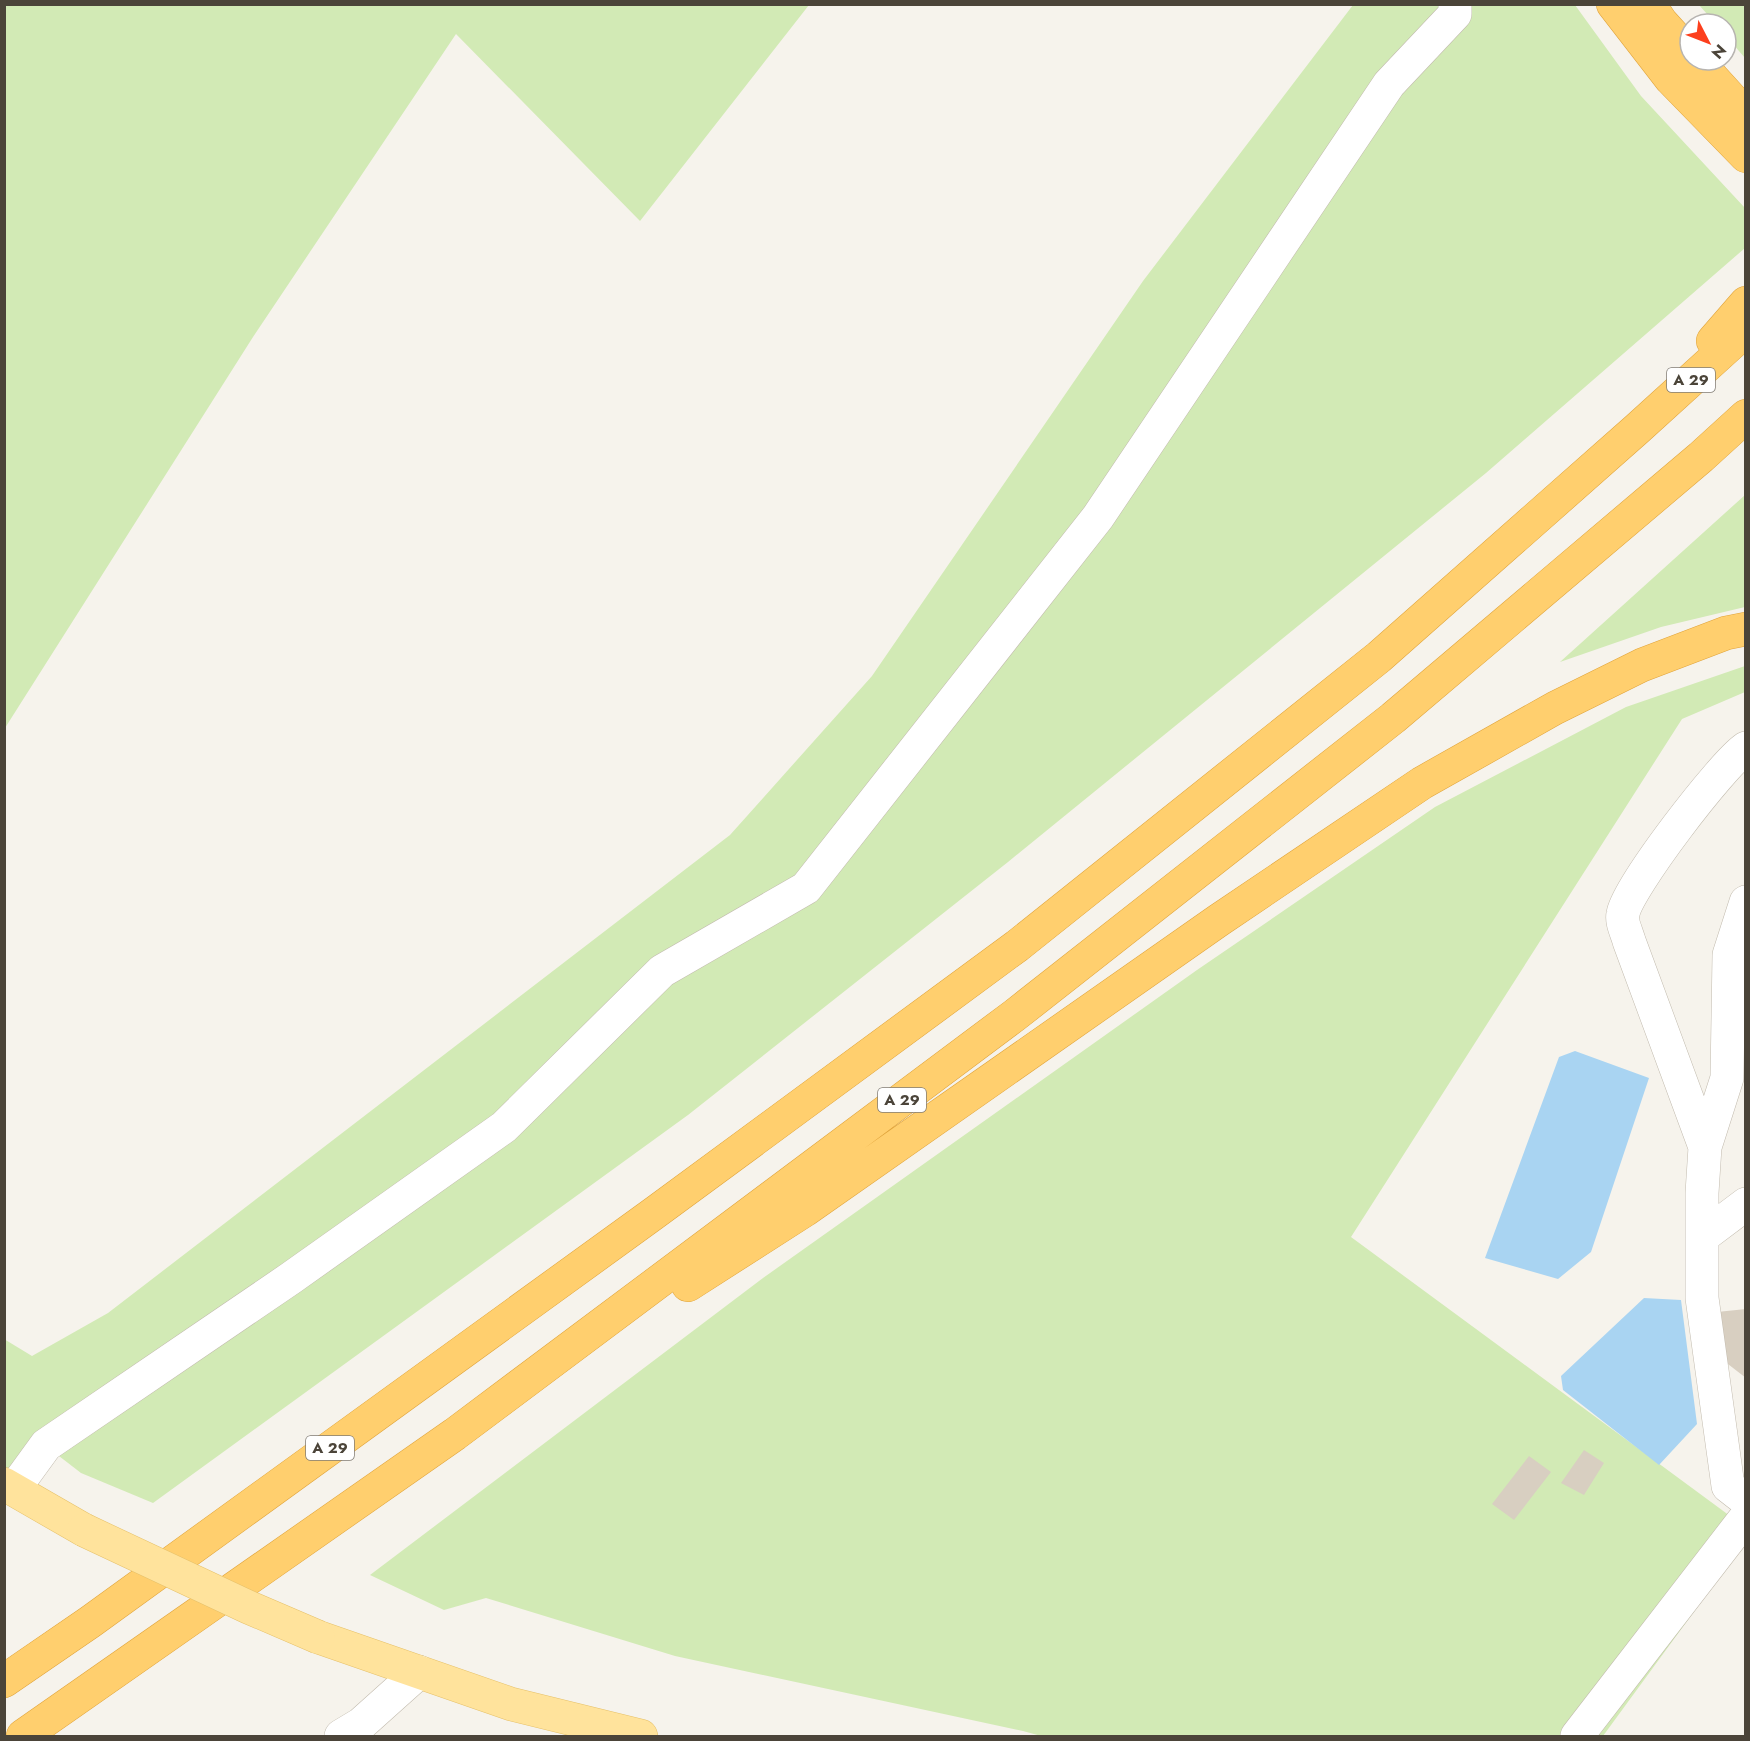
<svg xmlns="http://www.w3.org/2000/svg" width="1750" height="1741" viewBox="0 0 1750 1741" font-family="Jost,sans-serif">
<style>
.green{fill:#d2eab5}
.water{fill:#a9d4f2}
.building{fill:#d8cfc1}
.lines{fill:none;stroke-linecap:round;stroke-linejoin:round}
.minor-casing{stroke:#c2bbae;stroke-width:34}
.major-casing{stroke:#e6c16a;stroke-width:34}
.highway-casing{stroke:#e0a43c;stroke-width:34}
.minor{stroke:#fff;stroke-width:33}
.major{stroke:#ffe39c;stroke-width:33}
.highway{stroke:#ffcf6e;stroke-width:33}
.major-bridge-casing{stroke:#e6c16a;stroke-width:34;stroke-linecap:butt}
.major-bridge{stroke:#ffe39c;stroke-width:33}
.labels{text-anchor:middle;stroke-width:4.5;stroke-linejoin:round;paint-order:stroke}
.shield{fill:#fff;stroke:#817c74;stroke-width:1.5}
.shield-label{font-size:15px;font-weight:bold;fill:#4b4439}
</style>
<rect width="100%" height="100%" fill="#f6f3ec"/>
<!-- green -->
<path class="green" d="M5,4H809V5L640,221L456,34L253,337L5,728Z
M1353,5H1575L1641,96L1745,208V248L1486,473L1008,862L688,1115L153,1503L81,1473L46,1446L5,1482L4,1339L32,1356L108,1313L730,835L872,676L1143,281Z
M1699,5H1745V58L1726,36V24H1716Z
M1745,495V607L1661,627L1560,662Z
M1745,666V692L1682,719L1351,1237L1745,1527V1542L1603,1736H1041L1023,1731L675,1656L486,1598L444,1610L370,1575L763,1278L1197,970L1435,807L1626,707Z"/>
<!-- water -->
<path class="water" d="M1575,1051L1649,1078L1591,1252L1558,1279L1485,1258L1559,1057Z
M1644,1298L1681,1300L1697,1424L1659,1465L1563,1390L1561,1376Z"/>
<!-- building -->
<path class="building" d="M1746,1309V1378L1724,1361L1717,1312Z
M1584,1450L1604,1463L1584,1495L1561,1483Z
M1529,1456L1551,1472L1514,1520L1492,1504Z"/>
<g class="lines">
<!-- minor casing -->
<g class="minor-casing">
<path id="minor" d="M1746,748C1722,764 1627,888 1623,914C1621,922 1627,933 1629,941L1705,1147L1702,1193V1298L1728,1486L1746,1500
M1705,1147L1727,1078L1729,955L1746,902
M1702,1237L1746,1204
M14,1489L46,1445L291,1278L504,1127L662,971L806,888L1098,517L1389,84L1455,14V4
M341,1736L361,1724L419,1672
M1577,1736L1746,1517"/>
</g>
<!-- major casing -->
<g class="major-casing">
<path id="major" d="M4,1484L84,1530
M318,1637L511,1704L641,1736"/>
</g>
<!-- highway casing -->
<g class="highway-casing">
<path id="highway" d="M1613,4L1671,79L1746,156
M1649,4L1661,22L1690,54
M1696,60L1746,115
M1713,341L1746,303
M688,1285L805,1210L1219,920L1422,783L1555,708L1642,665L1726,633L1746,629
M4,1681L90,1622L653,1214L1017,946L1379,657L1637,429L1746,330
M23,1736L455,1434L1015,1015L1393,718L1701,457L1746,416"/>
</g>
<!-- minor -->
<use href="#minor" class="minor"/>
<!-- major -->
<use href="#major" class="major"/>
<!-- highway -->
<use href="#highway" class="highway"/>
<!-- major-bridge casing -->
<g class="major-bridge-casing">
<path id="major-bridge" d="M84,1530L248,1607L318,1637"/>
</g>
<!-- major-bridge -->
<use href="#major-bridge" class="major-bridge"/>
</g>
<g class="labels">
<!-- shield labels -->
<g class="shield">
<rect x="1667" y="368" width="48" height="24" rx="4.5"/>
<rect x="878" y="1088" width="48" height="24" rx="4.5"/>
<rect x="306" y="1436" width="48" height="24" rx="4.5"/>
</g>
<g class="shield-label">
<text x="1691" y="385">A 29</text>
<text x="902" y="1105">A 29</text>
<text x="330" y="1453">A 29</text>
</g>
</g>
<!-- border -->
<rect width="1750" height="1741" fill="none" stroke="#4b4439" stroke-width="12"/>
<!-- north arrow -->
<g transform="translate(1708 42) rotate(132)"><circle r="28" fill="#ffffff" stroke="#b7b4b0" stroke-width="1.5"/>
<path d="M0-4.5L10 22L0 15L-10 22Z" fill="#fc3f1d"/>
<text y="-9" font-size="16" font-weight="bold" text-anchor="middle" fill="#4b4439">N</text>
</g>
</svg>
